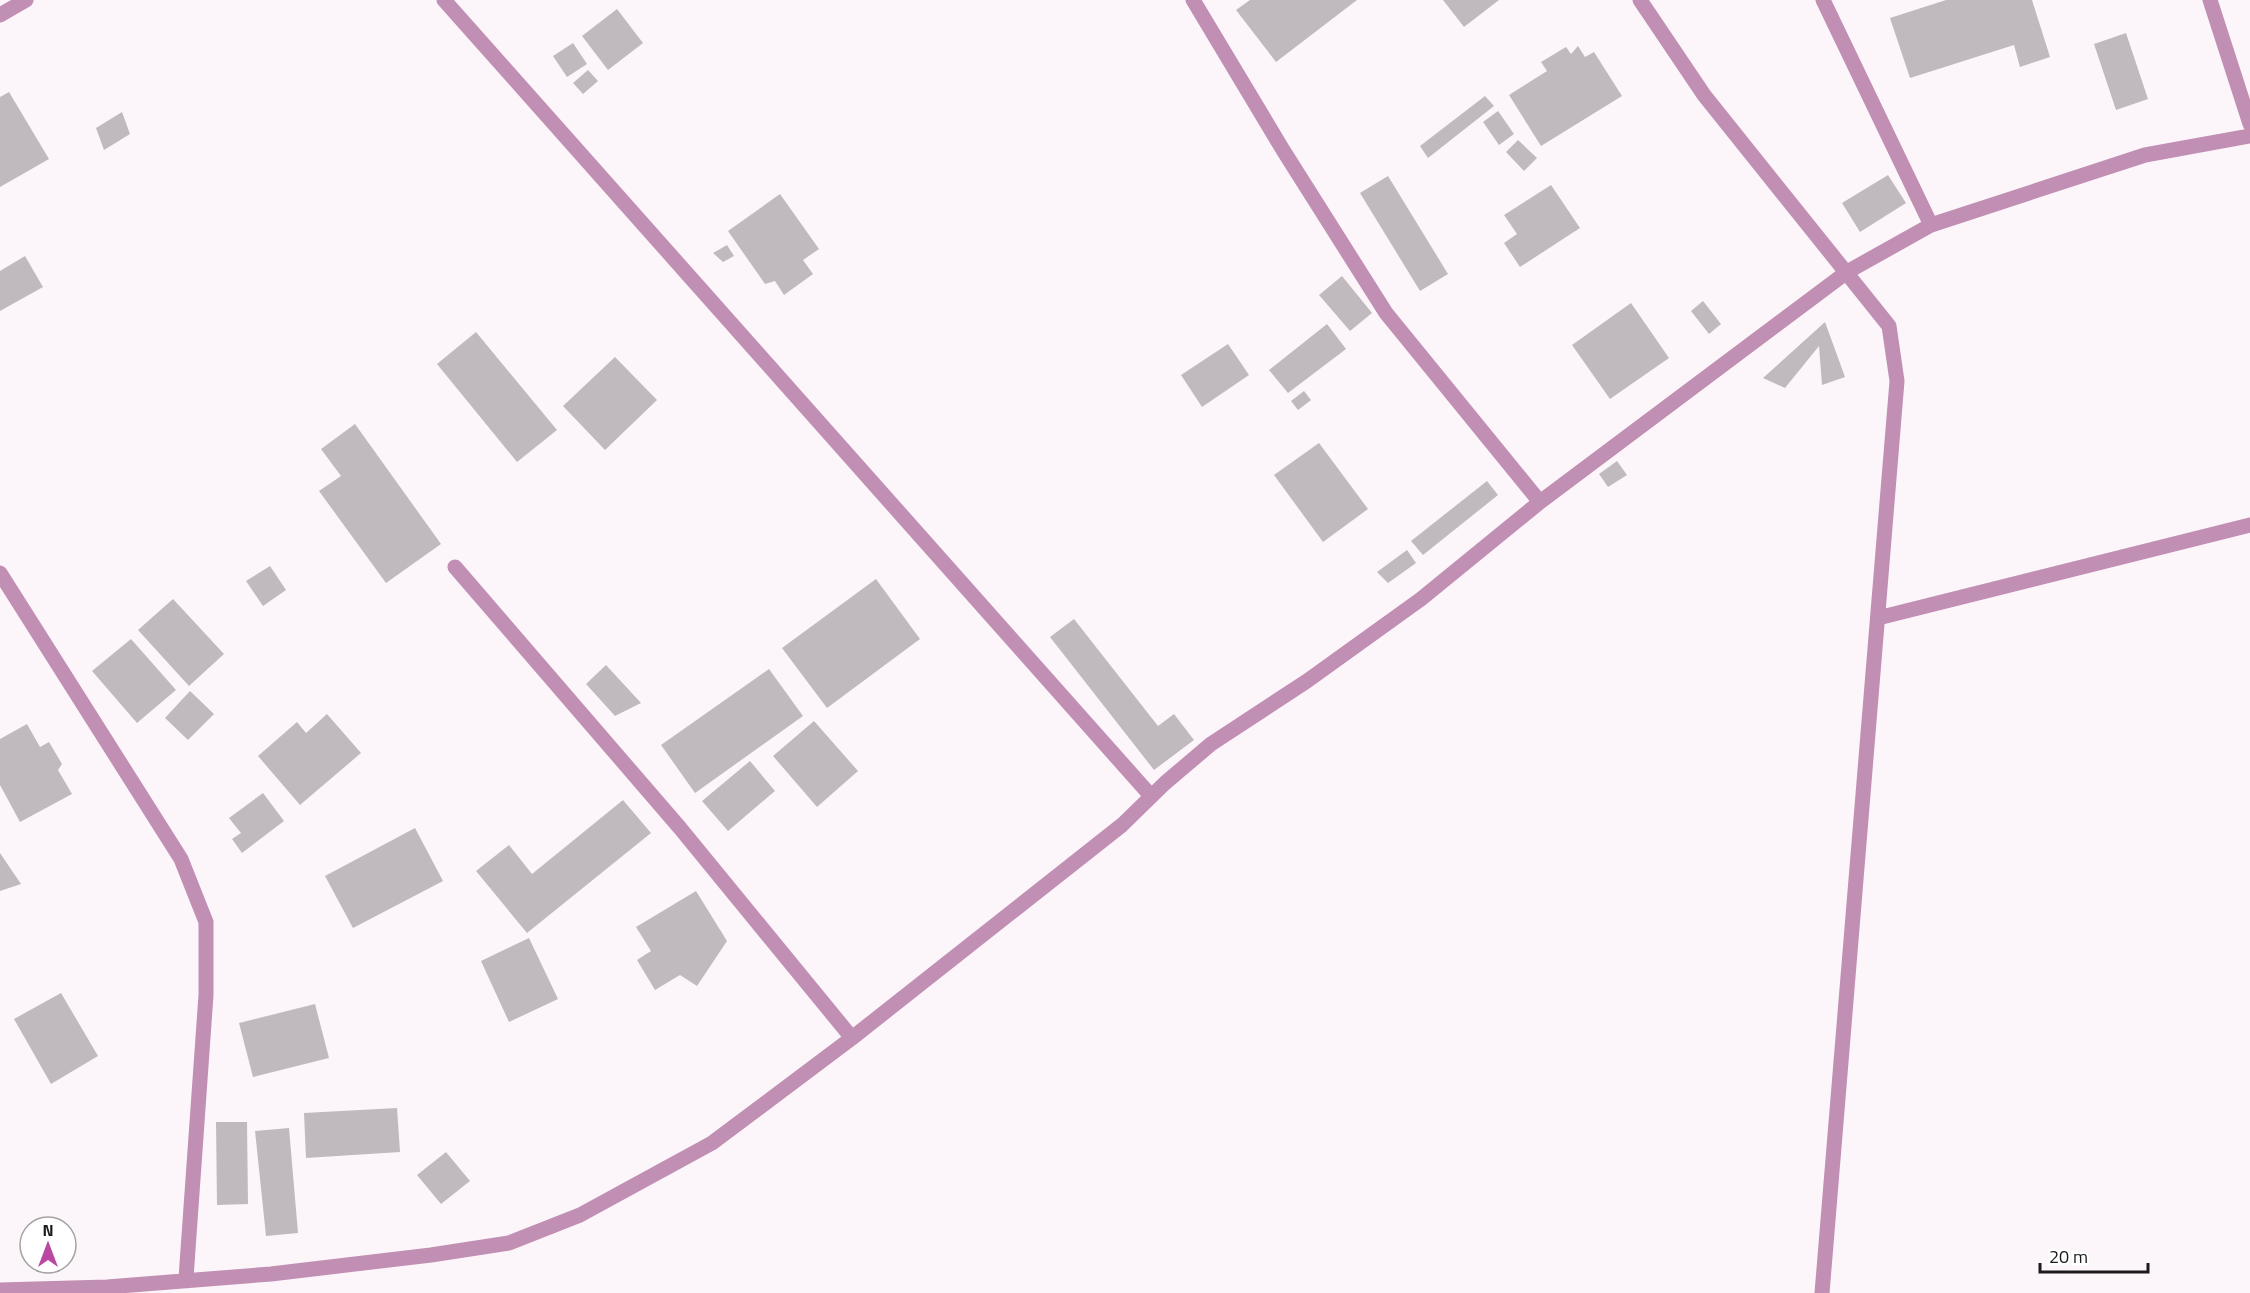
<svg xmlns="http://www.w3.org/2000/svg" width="2250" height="1293" viewBox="0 0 2250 1293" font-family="'Titillium Web',sans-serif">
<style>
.building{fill:#c0babe}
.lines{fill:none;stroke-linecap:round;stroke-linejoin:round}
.minor{stroke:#c08fb3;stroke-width:15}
</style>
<rect width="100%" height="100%" fill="#fcf5fa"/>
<!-- building -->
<path class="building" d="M1250,0H1357L1276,62L1236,10Z
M1443,0H1499L1464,27Z
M1946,0H2032L2050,57L2020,67L2014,45L1910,78L1890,18Z
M617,9L643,43L608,70L582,36Z
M2126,33L2148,99L2116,110L2094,44Z
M573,43L587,64L567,77L553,56Z
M1578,46L1585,57L1594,52L1622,96L1541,146L1509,95L1547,71L1541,62L1566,47L1571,54Z
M588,70L598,81L583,94L573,83Z
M9,92L49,159L0,187V97Z
M1485,96L1494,106L1428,158L1420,146Z
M1498,111L1514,134L1499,145L1483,122Z
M122,112L130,134L104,150L96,128Z
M1518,140L1537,158L1524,171L1506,152Z
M1888,175L1906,203L1860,232L1842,203Z
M1388,176L1448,274L1420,291L1360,193Z
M1551,185L1580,228L1520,267L1504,243L1517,234L1504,215Z
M780,194L819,249L803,260L813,274L784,295L775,281L765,284L728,231Z
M727,245L734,256L723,262L713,253Z
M25,256L43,287L0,311V271Z
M1342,276L1372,313L1350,331L1319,295Z
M1703,301L1721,324L1709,334L1691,311Z
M1631,303L1669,358L1610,399L1572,345Z
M1825,322L1845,377L1822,385L1819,346L1785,388L1763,378Z
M1327,324L1346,349L1288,393L1269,370Z
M476,332L557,430L517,462L437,364Z
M1228,344L1249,375L1202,407L1181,375Z
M615,357L657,400L605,450L563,406Z
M1304,391L1311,400L1298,410L1291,401Z
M355,424L441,544L386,583L319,491L341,476L321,449Z
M1319,443L1368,509L1323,542L1274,475Z
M1617,461L1627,475L1608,487L1599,474Z
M1487,481L1498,495L1423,555L1411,541Z
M1407,550L1416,563L1388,583L1377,572Z
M270,566L286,590L263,606L246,581Z
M876,579L920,639L827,708L782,648Z
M173,599L224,654L189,686L138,630Z
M1074,619L1158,726L1174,714L1194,740L1154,770L1050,637Z
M131,639L176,690L137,723L92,671Z
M606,665L641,703L615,716L586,684Z
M769,669L803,716L695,793L661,745Z
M190,691L214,714L188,740L165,718Z
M327,714L361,753L300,805L258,756L297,722L306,733Z
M814,721L858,771L817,807L773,756Z
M27,724L40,747L49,742L62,764L58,770L72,794L20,822L0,785V739Z
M750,761L775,791L728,831L702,801Z
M263,793L284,821L242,853L232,839L241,833L229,818Z
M623,800L651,833L527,933L476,871L509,845L532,874Z
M415,828L443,881L353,928L325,876Z
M0,853L21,884L0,891Z
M696,891L727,941L697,986L680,975L655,990L637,960L651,951L636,927Z
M529,938L558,999L509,1022L481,961Z
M61,993L98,1056L51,1084L14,1019Z
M315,1004L329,1058L253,1077L239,1023Z
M397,1108L400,1152L306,1158L304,1113Z
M216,1122H247L248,1204L217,1205Z
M289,1128L298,1233L266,1236L255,1131Z
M446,1152L470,1181L441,1204L417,1175Z"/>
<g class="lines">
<!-- minor -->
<path class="minor" d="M444,0L1151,796
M1193,0L1283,150L1386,313L1540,502
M1640,0L1704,95L1889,326L1897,381L1822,1293
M1823,0L1931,225
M2210,0L2250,124
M0,15L26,0
M455,567L680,828L852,1038
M0,573L181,859L206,922V995L186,1278
M1878,618L2250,525
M0,1290L107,1287L271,1274L431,1255L509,1243L580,1215L712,1143L852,1038L1122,825L1165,783L1211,744L1307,681L1421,599L1540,502L1847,272L1931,225L2145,155L2250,136"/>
</g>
<!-- north arrow -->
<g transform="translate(48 1245)"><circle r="28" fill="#ffffff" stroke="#a4a3a4" stroke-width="1.5"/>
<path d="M0-4.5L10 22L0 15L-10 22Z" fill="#b948a3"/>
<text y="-9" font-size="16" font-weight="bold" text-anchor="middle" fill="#1c1a1b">N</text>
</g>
<!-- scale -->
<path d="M2040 1263v9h108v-9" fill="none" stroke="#1c1a1b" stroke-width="3"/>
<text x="2049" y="1263" font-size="18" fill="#1c1a1b" stroke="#ffffff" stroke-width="4.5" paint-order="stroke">20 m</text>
</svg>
